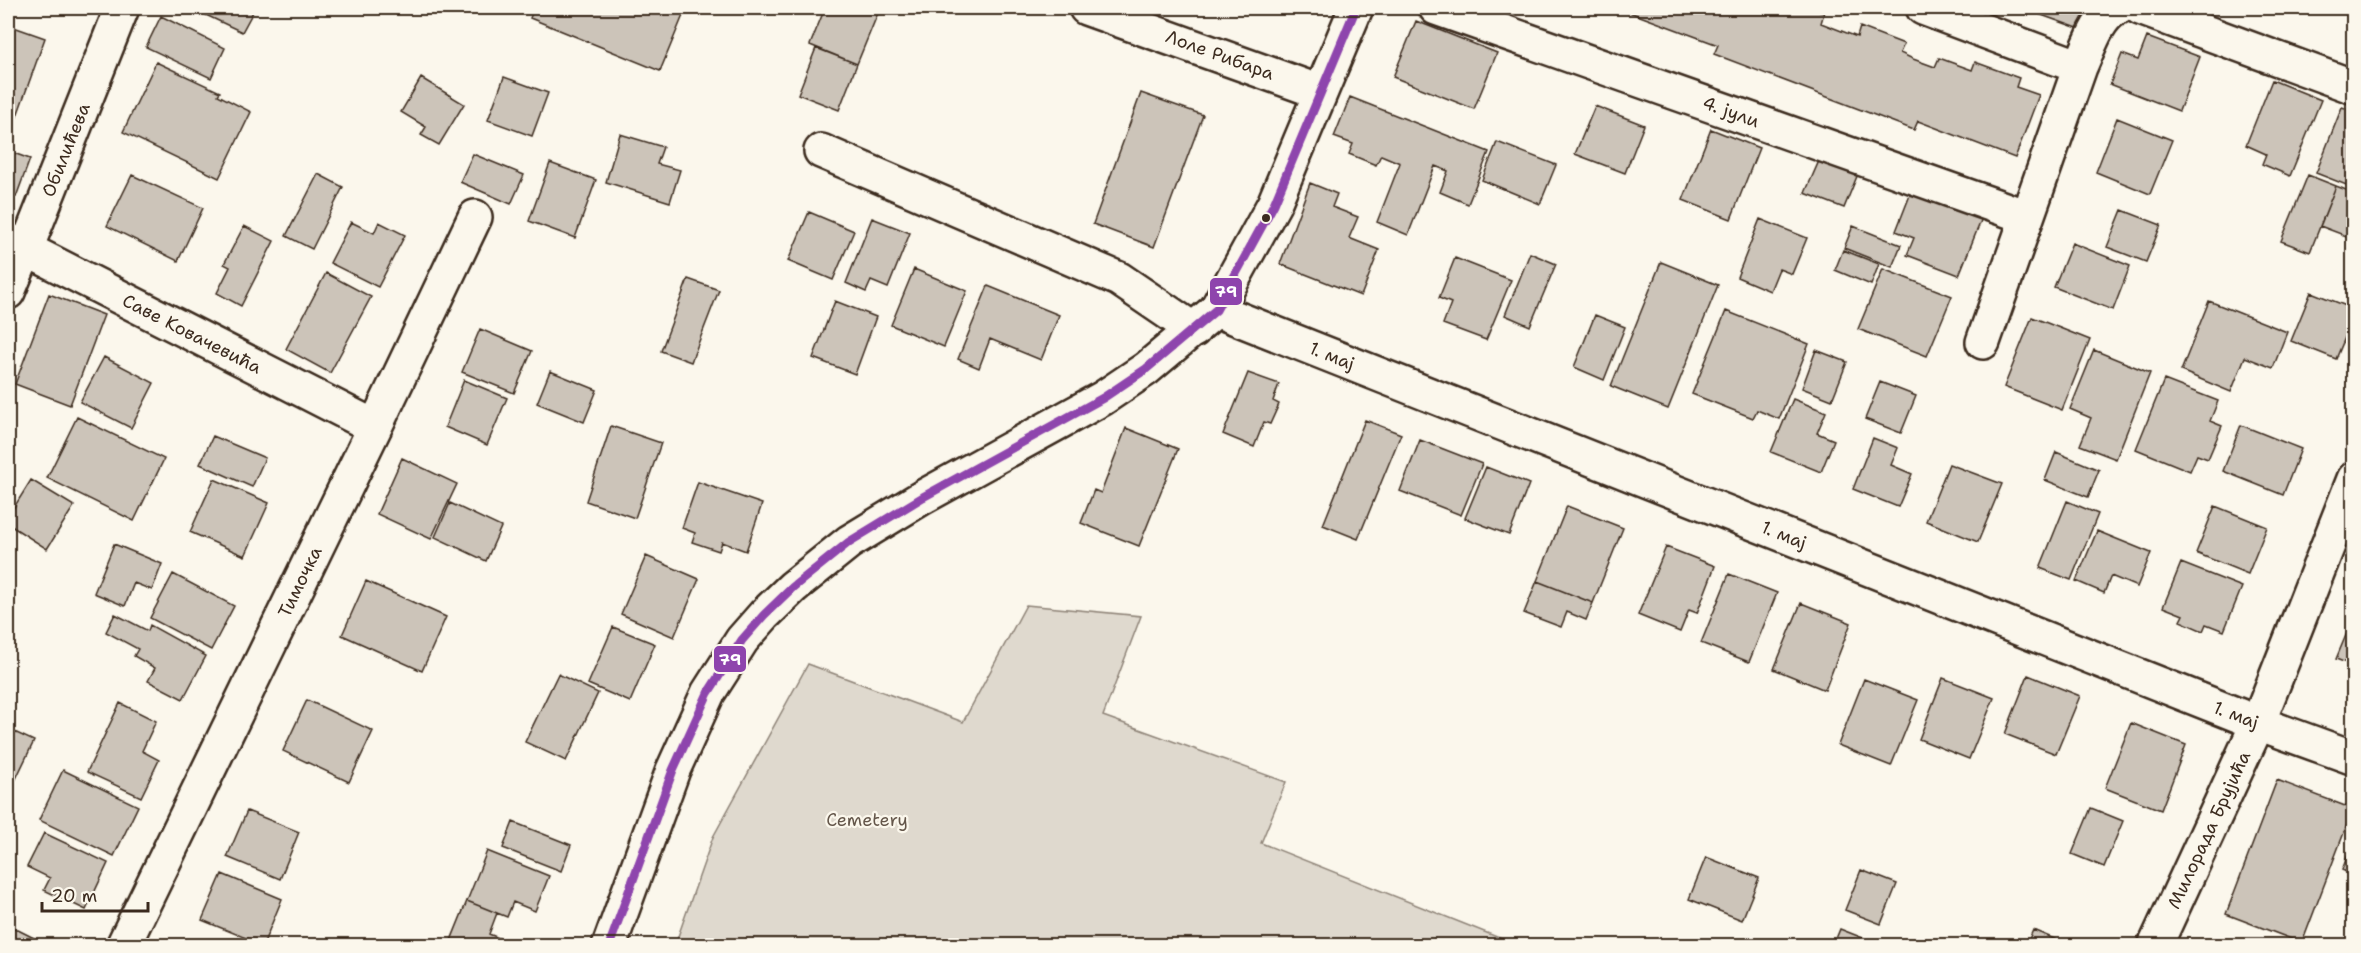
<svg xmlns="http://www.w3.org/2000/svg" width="2361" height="953" viewBox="0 0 2361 953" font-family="'Shantell Sans',sans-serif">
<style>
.green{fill:#dfd9ce;stroke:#8d8276;stroke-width:1.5}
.building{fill:#ccc4b9;stroke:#3b2a1e;stroke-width:1.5}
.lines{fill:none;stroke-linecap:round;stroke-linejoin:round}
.minor-casing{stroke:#3b2a1e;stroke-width:38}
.major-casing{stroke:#3b2a1e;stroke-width:38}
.minor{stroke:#fbf7ec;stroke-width:33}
.major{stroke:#fbf7ec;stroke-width:33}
.bus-1-casing{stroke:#fbf7ec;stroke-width:14}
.bus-1{stroke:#8e44ad;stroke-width:9}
.bus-dot{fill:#3b2a1e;stroke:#fbf7ec;stroke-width:2}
.labels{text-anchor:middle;stroke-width:4.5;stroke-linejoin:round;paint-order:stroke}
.street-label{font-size:18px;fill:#3b2a1e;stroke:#fbf7ec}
.park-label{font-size:18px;fill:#64564a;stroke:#fbf7ec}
.line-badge{stroke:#fbf7ec;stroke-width:2}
.badge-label{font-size:16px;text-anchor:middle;font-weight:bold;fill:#fff}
</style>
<rect width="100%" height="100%" fill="#fbf7ec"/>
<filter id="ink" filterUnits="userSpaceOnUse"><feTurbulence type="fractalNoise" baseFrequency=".0167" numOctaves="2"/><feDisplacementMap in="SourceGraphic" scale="12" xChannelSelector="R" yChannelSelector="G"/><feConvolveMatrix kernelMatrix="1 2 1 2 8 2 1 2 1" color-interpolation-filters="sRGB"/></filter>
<g filter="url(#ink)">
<!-- green -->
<path class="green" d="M1026,605L1141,616L1103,716L1286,782L1261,843L1517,945H675L713,837L808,664L963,722Z"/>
<!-- building -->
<path class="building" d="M191,8H255L242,32Z
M534,8H671L684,13L660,71L530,18Z
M825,8H880L857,64L810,45Z
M2022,8H2095L2086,31Z
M1621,9L1808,8L1824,13L1821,23L1857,37L1860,27L1904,44L1900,53L1913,59L1935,67L1939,58L1972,70L1975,62L2019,78L2016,87L2039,95L2015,158L1918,121L1914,130L1714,54L1718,45Z
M161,16L225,48L211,78L146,47Z
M1416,21L1497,53L1474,109L1393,77Z
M8,25L45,38L8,141Z
M2147,37L2200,57L2179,111L2110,84L2122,54L2138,60Z
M816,48L857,64L839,110L798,94Z
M156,62L220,92L218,95L251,112L219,178L123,132Z
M504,77L548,93L532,136L488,120Z
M421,78L464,104L439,145L421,135L426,127L401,112Z
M2272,80L2321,100L2290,176L2262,164L2266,154L2246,145Z
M1141,93L1203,115L1154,247L1093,224Z
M1350,97L1489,152L1468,204L1440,192L1448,171L1435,166L1408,235L1377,222L1400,163L1381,155L1376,165L1349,154L1353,144L1334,137Z
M1595,106L1644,125L1625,173L1575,154Z
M2342,107L2354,111V188L2316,173Z
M2117,118L2172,140L2150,194L2096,172Z
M1711,129L1759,148L1731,219L1683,200Z
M620,134L663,147L657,164L680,170L670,202L606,182Z
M1497,142L1556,165L1540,204L1482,180Z
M8,151L30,159L16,197L8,194Z
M473,154L524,175L511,204L460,182Z
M1822,154L1860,169L1844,208L1805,193Z
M550,163L596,180L575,238L529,221Z
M318,174L343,187L312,249L286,236Z
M132,175L203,208L178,261L107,226Z
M2308,175L2336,186L2310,252L2281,241Z
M1310,183L1337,194L1332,207L1358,217L1349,238L1379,250L1361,296L1280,264Z
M2336,186L2354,193V239L2320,226Z
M1912,190L1982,218L1959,275L1907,255L1914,238L1896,231Z
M2122,210L2161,225L2146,262L2107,247Z
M809,212L854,231L833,280L788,261Z
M872,218L910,233L888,288L871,281L866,292L846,283Z
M1760,219L1807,238L1792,274L1779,269L1770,291L1737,277Z
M351,222L374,233L379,222L405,235L378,287L330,263Z
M244,226L274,241L241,306L217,293L230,267L224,264Z
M1853,226L1901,245L1892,267L1844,248Z
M2072,243L2130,266L2113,310L2054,287Z
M1843,250L1879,264L1871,285L1835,270Z
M1530,253L1556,264L1530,326L1505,315Z
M1455,258L1511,280L1486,340L1443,324L1451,303L1439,298Z
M1661,262L1718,285L1668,409L1611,386Z
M914,269L967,291L944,347L891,325Z
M1883,269L1952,296L1927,356L1858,329Z
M326,273L371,297L330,373L286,349Z
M688,279L719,290L691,362L661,351Z
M988,286L1059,315L1041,360L990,339L979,368L958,359Z
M2311,292L2354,309V316L2336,359L2291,341Z
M49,294L104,315L70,405L15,384Z
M835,301L876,317L855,374L813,358Z
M2209,301L2287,332L2273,368L2245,357L2231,392L2181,371Z
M1726,311L1809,344L1779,419L1757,410L1753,418L1692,394Z
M1595,315L1625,327L1604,380L1574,367Z
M2032,317L2090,340L2062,410L2004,387Z
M480,329L532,351L514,393L462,372Z
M1816,350L1847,362L1832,400L1802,388Z
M2094,350L2150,373L2116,459L2080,445L2091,418L2070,409Z
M104,357L154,383L131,428L80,402Z
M550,371L597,390L584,422L537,403Z
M1248,373L1279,384L1273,401L1279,404L1270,424L1264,422L1254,447L1223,434Z
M464,380L507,398L487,445L445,427Z
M2164,380L2218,401L2210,421L2222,426L2208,459L2197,455L2190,471L2136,449Z
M1880,382L1916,396L1901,433L1865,419Z
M1793,399L1826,412L1817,433L1834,440L1821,472L1771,452Z
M77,417L164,459L134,521L47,478Z
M1365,420L1401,434L1358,539L1323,525Z
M2241,425L2301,449L2283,495L2223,471Z
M611,426L661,443L635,518L586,501Z
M1126,428L1178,449L1139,546L1081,523L1094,490L1101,493Z
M213,436L265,458L252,487L200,464Z
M1873,438L1898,448L1891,465L1912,474L1898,507L1853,489Z
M1420,440L1482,464L1461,515L1400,491Z
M2056,452L2099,470L2088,497L2045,480Z
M402,458L457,484L431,539L377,514Z
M1949,464L2002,484L1978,542L1926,521Z
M1486,467L1529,484L1509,535L1465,518Z
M214,479L269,503L245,556L190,532Z
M31,480L74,506L47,549L8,524V517Z
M698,482L762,504L746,551L722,542L719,551L692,542L695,533L682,528Z
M2067,501L2098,514L2071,580L2040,568Z
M450,503L501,527L486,561L435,537Z
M1567,506L1623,528L1593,603L1537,581Z
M2215,506L2267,527L2248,574L2196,553Z
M2097,531L2151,553L2137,587L2111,576L2104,593L2076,581Z
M114,544L162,564L152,590L134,583L125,606L94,593Z
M1666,547L1715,566L1697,613L1689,610L1680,632L1638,615Z
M646,556L699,579L674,637L621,614Z
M2181,563L2242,587L2224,631L2206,624L2203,631L2180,621L2183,615L2163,607Z
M173,574L234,606L211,650L150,618Z
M1729,574L1777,593L1749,662L1701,643Z
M366,581L446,617L422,671L342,635Z
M1537,581L1593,603L1586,620L1567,612L1561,627L1524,613Z
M1801,603L1851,623L1825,690L1774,669Z
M115,614L148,631L150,625L206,656L183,699L148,681L155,668L134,656L138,649L106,632Z
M2354,616V666L2336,659Z
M613,627L655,644L630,702L588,684Z
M558,674L598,693L566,761L525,742Z
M2028,675L2080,696L2056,754L2005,734Z
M1943,678L1994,698L1969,759L1919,739Z
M1864,679L1918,700L1891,766L1838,745Z
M307,700L373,731L349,782L283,751Z
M120,703L156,721L142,751L159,760L141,797L87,772Z
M2131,723L2186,745L2161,810L2105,788Z
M8,729L34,741L12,787L8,785Z
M63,770L138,806L114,856L39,820Z
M2277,780L2353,809L2302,943L2226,914Z
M2091,808L2123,821L2104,867L2072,854Z
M247,811L299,832L280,879L227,857Z
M513,822L571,845L561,871L503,848Z
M44,833L108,863L86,910L44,890L50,878L27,867Z
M2354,839V875L2342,870Z
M487,851L549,876L535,911L513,902L507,917L467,901Z
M1706,857L1759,878L1742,920L1689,899Z
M1861,870L1897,884L1881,924L1845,910Z
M222,874L282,899L263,945L202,920Z
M467,901L497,913L489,934L518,946H456L450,943Z
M8,925L50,946H8Z
M1840,929L1873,942L1872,946H1833Z
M2033,930L2059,941L2057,946H2026Z"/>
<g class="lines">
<!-- minor casing -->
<g class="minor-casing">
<path id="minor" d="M1086,8L1320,92
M1436,8L2027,217
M1923,8L2080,67
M2140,8L2354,87
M821,151L1119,279L1194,330
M8,240L375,427
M8,292L26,249L122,8
M1216,310L2258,723L2354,758
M1983,342L2080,67C2089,48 2097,18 2117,8
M123,946L375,427L475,217
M2155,946L2258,723L2354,479"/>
</g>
<!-- major casing -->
<g class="major-casing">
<path id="major" d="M609,946L673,770L708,693L742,640L764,615L793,587L849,542L923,497L1103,398L1146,369L1216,310L1274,204L1356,8"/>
</g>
<!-- minor -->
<use href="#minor" class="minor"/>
<!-- major -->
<use href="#major" class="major"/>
<!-- bus-1 casing -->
<g class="bus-1-casing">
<path id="bus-1" d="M609,946L673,770L708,693L742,640L764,615L793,587L849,542L923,497L1103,398L1146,369L1216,310L1274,204L1356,8"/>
</g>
<!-- bus-1 -->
<use href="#bus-1" class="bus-1"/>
</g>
</g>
<!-- markers -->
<circle class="bus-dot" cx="1266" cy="218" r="5"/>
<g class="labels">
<!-- street labels -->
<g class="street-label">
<text transform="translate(1220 55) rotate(20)" y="6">Лоле Рибара</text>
<text transform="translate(1731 112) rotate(20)" y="6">4. јули</text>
<text transform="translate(66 150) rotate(-68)" y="6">Обилићева</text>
<text transform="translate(192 334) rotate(27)" y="6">Саве Ковачевића</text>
<text transform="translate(1332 356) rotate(22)" y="6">1. мај</text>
<text transform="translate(1784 535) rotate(22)" y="6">1. мај</text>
<text transform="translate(300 582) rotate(-64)" y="6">Тимочка</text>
<text transform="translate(2236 715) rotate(21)" y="6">1. мај</text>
<text transform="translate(2209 830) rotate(-65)" y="6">Милорада Брујића</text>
</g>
<!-- park labels -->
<g class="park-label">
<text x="867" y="826">Cemetery</text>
</g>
</g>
<g class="line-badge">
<rect x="1209" y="277" width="34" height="29" rx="6" fill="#8e44ad"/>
<rect x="713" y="645" width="34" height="28" rx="6" fill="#8e44ad"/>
</g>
<g class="badge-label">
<text x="1226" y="297">79</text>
<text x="730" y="665">79</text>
</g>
<!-- margin -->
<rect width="2361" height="953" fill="none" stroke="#fbf7ec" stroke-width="30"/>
<rect x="15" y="15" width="2331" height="923" fill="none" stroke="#3b2a1e" stroke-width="2" filter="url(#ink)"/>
<!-- scale -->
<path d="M42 902v9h106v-9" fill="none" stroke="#3b2a1e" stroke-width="3"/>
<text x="51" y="902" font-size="18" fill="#3b2a1e" stroke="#fbf7ec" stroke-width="4.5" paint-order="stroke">20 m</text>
</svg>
